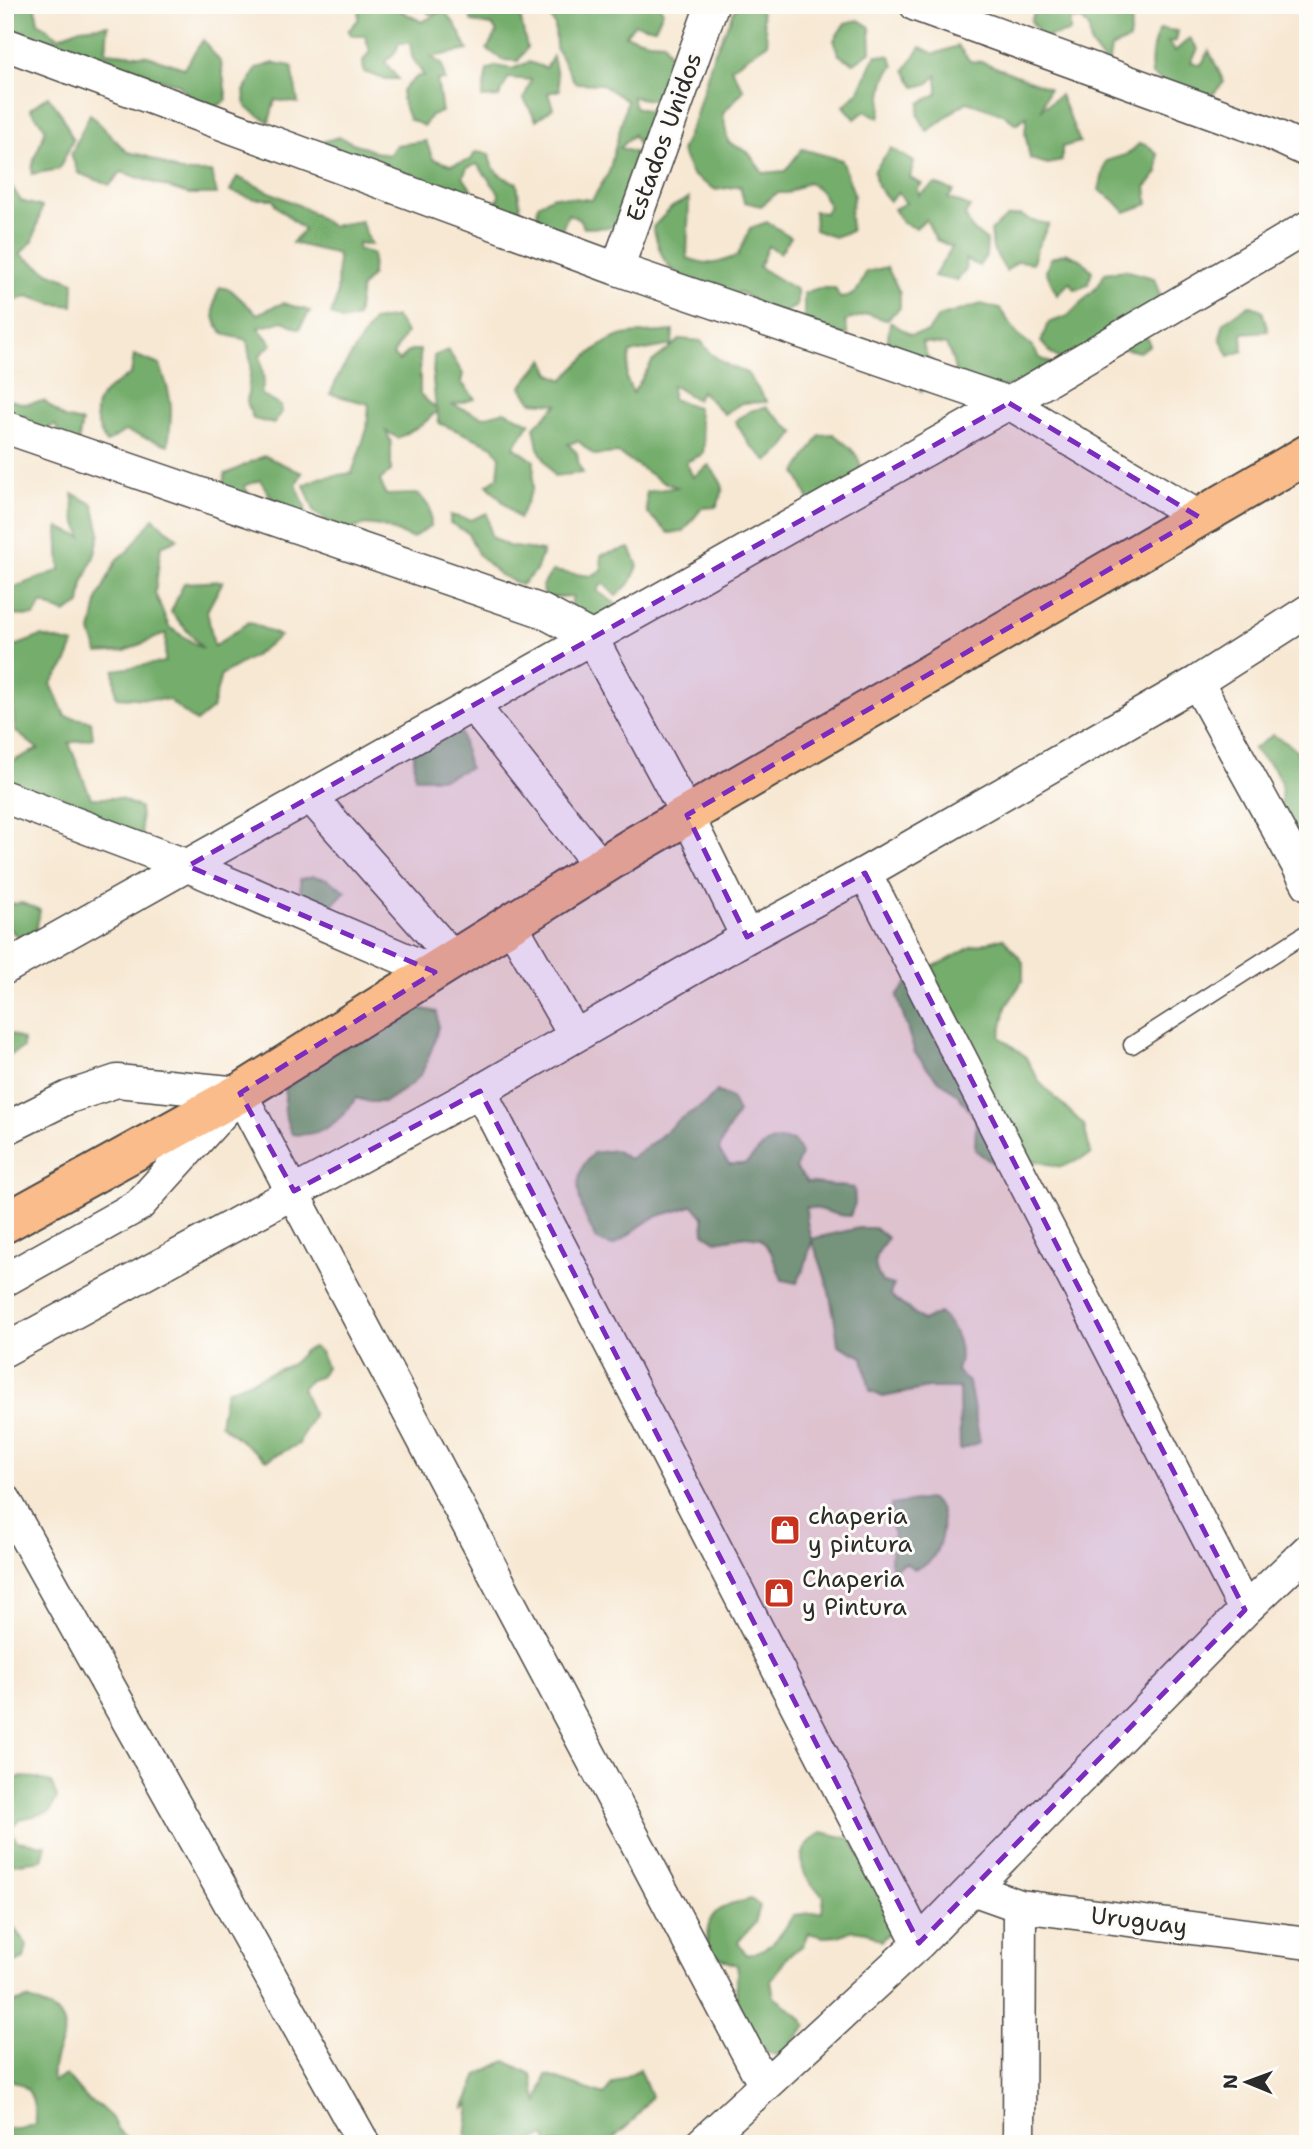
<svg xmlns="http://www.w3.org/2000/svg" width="1313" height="2149" viewBox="0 0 1313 2149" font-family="'Shantell Sans',sans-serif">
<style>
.forest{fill:#74ad6c;stroke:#506c4c;stroke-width:2}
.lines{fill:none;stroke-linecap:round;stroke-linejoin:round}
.service-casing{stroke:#4a4744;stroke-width:19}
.minor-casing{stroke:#4a4744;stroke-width:35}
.trunk-casing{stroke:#4a4744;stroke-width:42}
.service{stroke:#fff;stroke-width:16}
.minor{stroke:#fff;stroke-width:32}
.trunk{stroke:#f9bc8a;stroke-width:38}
.marked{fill:#7b2cbf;fill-opacity:0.2;stroke:#7b2cbf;stroke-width:5;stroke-dasharray:14 9;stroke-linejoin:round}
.labels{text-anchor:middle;stroke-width:6;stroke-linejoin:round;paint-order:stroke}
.street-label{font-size:24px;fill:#2b2b2b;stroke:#fdfcf7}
.poi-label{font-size:24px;fill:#2b2b2b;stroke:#fdfcf7;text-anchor:start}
</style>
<rect width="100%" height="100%" fill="#fdfcf7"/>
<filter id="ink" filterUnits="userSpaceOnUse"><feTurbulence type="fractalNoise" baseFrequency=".0143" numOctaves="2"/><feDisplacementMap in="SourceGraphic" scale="14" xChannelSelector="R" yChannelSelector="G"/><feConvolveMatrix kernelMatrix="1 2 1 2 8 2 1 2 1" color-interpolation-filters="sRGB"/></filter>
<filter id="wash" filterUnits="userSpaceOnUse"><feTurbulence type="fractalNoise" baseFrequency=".00686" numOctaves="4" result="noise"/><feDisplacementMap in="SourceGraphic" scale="28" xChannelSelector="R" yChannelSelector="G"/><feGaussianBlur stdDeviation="1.57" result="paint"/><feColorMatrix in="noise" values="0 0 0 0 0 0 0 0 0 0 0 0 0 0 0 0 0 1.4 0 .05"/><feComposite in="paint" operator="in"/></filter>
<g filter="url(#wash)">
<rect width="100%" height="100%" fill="#f7e8d3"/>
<!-- forest -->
<path class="forest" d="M14,5H35L38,22L59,37L80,28L108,25L106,52L148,56L184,68L203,40L221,63L227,100L212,109L191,99L178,84L146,76L123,86L92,69L71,48L19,51L7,9Z
M363,5H390L422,22L441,12L429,14L423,5H446L444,11L455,24L468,50L431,57L442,64L445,80H437L442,112L431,115L424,126L409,119L402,99V90L418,76H424L412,57L410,43H399L396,51L385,62L398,79H384L364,72L363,61L370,51L365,36H353L348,31L358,20L359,8Z
M467,5H530L520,15L527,48L518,61L503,60L487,49L497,32L492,25L472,22Z
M582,5H659L663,11L655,28L635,24L625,35L649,41L664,42L673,62L671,73L673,103L632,97L635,107L651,112L653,134L639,146L633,135L620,148L641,154L645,161L623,227L584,228L580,220L568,214L562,230V244L536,226L538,205L553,196L592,200L609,172L627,101L601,84L575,83L556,48L555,26L548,12Z
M737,5H760L768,43L731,68L744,90L723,113L728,142L748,152L763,173L785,171L802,149L842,160L854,194L850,215L851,231L834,237L815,230L814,211L825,213L829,206L821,191L808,182L788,193H777L761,206L744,202L740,186L716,190L692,175L681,151L695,118L713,56Z
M1042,5H1134L1129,40L1111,48L1108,67L1091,45L1089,27L1082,20L1070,19V32L1043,38L1031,21L1035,9Z
M859,20L870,27L871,51L854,63L839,55L834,40L845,23Z
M1160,29L1178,31L1176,41L1168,42L1175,51L1190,38L1198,49L1191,62L1201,65L1209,51L1224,82L1204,104L1152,75C1150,58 1152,43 1160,29Z
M958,46L970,61L983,62L1049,88L1042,109L1060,95L1080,142L1062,147V161L1048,164L1030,159L1025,132L1027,116L1016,124L1003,114L967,102C952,110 942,123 927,131L918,115L920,103L937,94V75L928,84L915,87L905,70L921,47L934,54Z
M876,55L890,56L894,66C879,80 884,99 879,118L865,111L855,119L844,106L859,91Z
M553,56L560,90L548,93L553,108L536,120L524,99L531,80L508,78L499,97L482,98L487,70L497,66L512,69L529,62L546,68Z
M274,63L292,66L298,103L275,100L269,122L246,107L244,91L257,68Z
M48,96L62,115L73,140L59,169L32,174C32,154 42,147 45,128L30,109Z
M90,114L127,152L146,156L181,172H211L217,194H188L121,172L110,185L78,173L71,154Z
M339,137L375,152L389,155L396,145L426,141L433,159L451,165L471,160L475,152L489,154C491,172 501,177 517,183L522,222L474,209L484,201H498L499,193L477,164L467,168L463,177L471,189L468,202L318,143Z
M1140,143L1150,147L1158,155V173L1146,186L1148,204L1125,212L1114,200L1099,190L1106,161L1128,154Z
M891,148L914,162L910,178L922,184L918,188L919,195L935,184L954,191L948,198L970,207L965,215L971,228L987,241L986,256L979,266L965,259L966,270L957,281L934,276L952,247L936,240L926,219L916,228L903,223L894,209L906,203L898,193L890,201L877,186L874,171Z
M5,176L21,201L42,207L33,241L20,254L50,273L74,282L73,306L52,304L27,296L5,305Z
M237,177L305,208L331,226L361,221L371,245L358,243V249L373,254L372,275L361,288L357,317L343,321L331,314L337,297L338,254L292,243L304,230L276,206L273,199H254L230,191Z
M689,198L687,258C710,266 716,265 738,255L750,228L767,222L791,237L780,253L768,246L759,267L797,290V306L777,316L740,292L729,297L717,284C706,286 701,285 690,280C663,270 660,253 653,227L672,207Z
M1020,215L1033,221L1049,224L1037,248L1033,263L1018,261L1006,271L993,249L991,231L1007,217Z
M1065,253L1082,260L1092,271L1088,285L1075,290L1070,282L1057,295L1046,271L1051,258Z
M887,267L900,293V308L886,320L868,314L845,321L848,335L807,330L804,314V293L819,288H835L840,298C857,297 860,287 866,272Z
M1125,270L1154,278L1161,299L1147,315L1132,312L1141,324L1150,345L1139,352L1123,348L1076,370L1052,354L1041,342L1048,323L1068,316L1098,286L1105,273Z
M220,287L231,290L257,314L283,303L310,311L299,329L283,321L258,328L272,344L260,355L264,381L261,394L281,406L282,412L274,424L253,419L247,402L251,365L247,340C241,338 230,337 225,334C209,324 213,300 220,287Z
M981,304L1000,309L1018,335L1032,346L1040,358L1053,364L1050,384L959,389C955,375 954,356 946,345L922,342L927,356L939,369V384L921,391L886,354L890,322L911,335L928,332L938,317Z
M1249,305L1262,310L1268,331L1242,333L1243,351L1229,356L1220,338L1224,322Z
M396,317L406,333L393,355L399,361L410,350H420V394L436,409L433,379L434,356L448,350L463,374L461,382L475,399L453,405L483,417L505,411L530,423L514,447L534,461L533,488L519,519L487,485L498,477L500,457L493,446L439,423L437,411L423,424L398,438L386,431L391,442V471L380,480L386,495L419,494L430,508L431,526L412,538C377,526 375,517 340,535L327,521L315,513L304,485L319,478L352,473L367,429L369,404L330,394L340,373L373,321Z
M673,331L672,345L630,353L626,378L633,393L652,362L681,339L701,341L711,354L729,366L747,373L767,402L742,403L724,414L701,391L697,400L672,385V399L697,407L704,442L703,454L686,462L693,477L709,465C723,485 728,485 716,507L702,508L683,532L669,533L647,513L646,492L677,487L661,481L618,453L594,455L578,441L568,444L577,453L579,466L583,473L554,476L538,448L534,427L558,404L532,402L521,387L544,359L551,374L563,380C579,363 600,341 624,335C639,332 657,333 673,331Z
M134,355L160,365C173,401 173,408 168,445L125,431L106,443C84,404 99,394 131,374Z
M6,399L25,404L44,401L64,418L82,422L77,448L64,440L55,425L42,431L27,417L5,419Z
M766,407L795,433L782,450L768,461L749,444L735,421L750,411Z
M833,434C861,454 861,459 864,492L812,506L796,472L820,435Z
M265,456L302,473L296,484L305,507L308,529L288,523L260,480L244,486L253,501L220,499L225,474C239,469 250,461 265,456Z
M73,494L93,504L100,533L95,554L83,583L80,604L65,613L42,603L34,616L5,615V608L12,588L60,570L58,527L82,537L74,515Z
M487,513L491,537L508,546L543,551L536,571L521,585L500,575L478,554L468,533L450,523V515L471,520Z
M153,518L178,539L161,546L155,593L169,627L203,649L171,612L184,583L223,581L207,611L214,646L249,622L280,636L254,656L221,675L212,709L196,722L169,700L116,697L114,670L165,662L166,633L125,651L98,653L91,632L98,598L117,559L129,550Z
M630,548L638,566L631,582L616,596L603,583L597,591L619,606L615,615L577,627L570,607L573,596L546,598L542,587L552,571L591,576L602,570L601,555Z
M41,636L74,644L66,664L51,684L65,716L91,721L93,738L69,743L91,798H119L140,808L142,839L72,830L5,780V765L38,749L15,731L13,703L5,676V664L15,646Z
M434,712L460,730L469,768L445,778H415L413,738L416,719Z
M1273,735C1280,740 1291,744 1297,751C1309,764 1313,788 1302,802L1308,804V853L1280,807C1286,774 1275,770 1253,749Z
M313,876L327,879L346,891L328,909L301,903L300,879Z
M22,903L40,910L36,931L20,938L5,926V905Z
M1003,938L1023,962V980L1006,1007L1000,1037L1025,1056L1040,1083L1084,1125L1091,1155L1061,1167L1030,1160L999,1168L975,1150L976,1120L958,1095L935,1077L915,1053L897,996L916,972L944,962L971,947Z
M405,1005L437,1012L438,1027L434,1043L422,1073L412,1084L385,1102H370L356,1098C340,1122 321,1138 292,1134C280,1111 286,1097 287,1073Z
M5,1031L23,1040V1048L7,1057Z
M717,1091L731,1098L738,1112C732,1126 722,1135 719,1151L729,1164H745C763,1147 767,1136 794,1141L801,1154L796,1168L807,1182L854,1188L855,1203L850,1216C833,1216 823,1208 806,1207L807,1222L811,1239L859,1228H874L888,1238C875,1255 870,1262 882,1282L894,1285L890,1294C900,1306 912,1309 923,1321L939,1313C956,1327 965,1350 957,1371L969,1383L980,1442L960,1450L959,1388H928L883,1397L870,1391L863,1357L838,1345C834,1308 827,1275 812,1241L804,1269L797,1283L782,1280L771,1252L760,1238L746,1236L716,1241L704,1233L703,1217L693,1205C679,1212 663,1212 650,1220C636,1227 626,1239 612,1246L597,1240C585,1219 571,1191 583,1166C585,1162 590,1157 593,1153L615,1150L629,1159L656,1140L680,1119L706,1103Z
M313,1347L320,1352L326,1367L320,1377L310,1380L302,1388L313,1415C309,1425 302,1433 299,1444L266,1460L220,1424L226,1391L292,1364L304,1351Z
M928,1499C951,1507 943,1548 929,1562C924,1566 919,1567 914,1569L905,1563L890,1571C893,1559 889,1544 894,1534L891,1527V1505Z
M21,1777L36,1778L51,1783L57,1798L50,1812L21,1819L10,1828L17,1841L46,1845L42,1860L11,1864L5,1869V1780Z
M822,1832L851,1839L893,1915L891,1930L881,1941L867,1932L852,1930L839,1936L824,1937L808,1933L802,1946L788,1956L771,1981L774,1997L798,2015L807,2026L781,2056C776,2055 770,2054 765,2051C751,2042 738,2015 737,1998C735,1987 738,1976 737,1965L708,1953C704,1912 714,1909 751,1899L760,1906L755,1923L738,1942L747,1955C771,1949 781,1937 793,1915L822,1912L824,1896C799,1877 791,1851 822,1832Z
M5,1919L18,1932L27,1945L24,1959L11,1965L5,1950Z
M27,1999C96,2023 48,2038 53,2082L66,2075L86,2099L99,2106L111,2117L118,2130L134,2144H5V2128L20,2129L35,2124C35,2100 32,2083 5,2079V2009L11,2004Z
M505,2061L531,2074L538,2103L546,2075L604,2095L612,2084L640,2069L651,2096L633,2121L608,2143L547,2144L545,2136L522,2144H465L470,2104L464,2109L478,2075Z"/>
</g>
<g filter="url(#ink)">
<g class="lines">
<!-- service casing -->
<g class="service-casing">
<path id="service" d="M1132,1045L1308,932"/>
</g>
<!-- minor casing -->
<g class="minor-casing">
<path id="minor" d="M916,5L1267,132L1308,151
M5,44L617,269L1009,403L1199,517
M617,269L712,5
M5,427L542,611L591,637L687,815L747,937
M1197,682L1308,884
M472,704L601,867
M310,796L455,960
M5,797L188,866L435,972
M865,873L1245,1610
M511,924L575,1036
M5,968L1009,403L1308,227
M480,1091L919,1943
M240,1093L764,2084
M5,1129L69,1097L117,1081L240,1093
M5,1280L139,1205L230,1104
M5,1350L480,1091L747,937L865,873L1197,682L1308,611
M5,1500L364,2144
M972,1889L1020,1906L1308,1943
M701,2144L919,1943L1245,1610L1308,1550
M1019,2144L1020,1906"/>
</g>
<!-- trunk casing -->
<g class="trunk-casing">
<path id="trunk" d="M5,1223L240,1093L634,846L1308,454"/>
</g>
<!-- service -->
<use href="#service" class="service"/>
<!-- minor -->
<use href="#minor" class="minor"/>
<!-- trunk -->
<use href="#trunk" class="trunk"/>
</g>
</g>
<!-- marked area -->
<path class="marked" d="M1009,403L1199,517L687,815L747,937L865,873L1245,1610L919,1943L480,1091L294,1191L240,1093L435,972L188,866Z"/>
<!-- icons -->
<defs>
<g id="shop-square" transform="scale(1.575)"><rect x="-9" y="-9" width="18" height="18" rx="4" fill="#c8321e" stroke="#fdfcf7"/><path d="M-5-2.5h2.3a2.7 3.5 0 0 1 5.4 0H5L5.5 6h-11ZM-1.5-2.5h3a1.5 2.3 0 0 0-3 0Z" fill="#fff"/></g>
</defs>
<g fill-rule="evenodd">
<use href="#shop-square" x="785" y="1530"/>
<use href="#shop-square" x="779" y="1593"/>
</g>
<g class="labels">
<!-- street labels -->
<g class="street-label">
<text transform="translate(664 137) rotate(-70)" y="8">Estados Unidos</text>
<text transform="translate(1139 1921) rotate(7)" y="8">Uruguay</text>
</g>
<!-- poi labels -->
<g class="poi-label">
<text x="808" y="1524">chaperia<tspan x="808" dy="28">y pintura</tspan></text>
<text x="802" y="1587">Chaperia<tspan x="802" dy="28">y Pintura</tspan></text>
</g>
</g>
<!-- margin -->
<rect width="1313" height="2149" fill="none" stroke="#fdfcf7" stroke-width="28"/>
<!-- north arrow -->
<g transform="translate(1247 2082) rotate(271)" stroke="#fdfcf7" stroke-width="5" paint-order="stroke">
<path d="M0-5L12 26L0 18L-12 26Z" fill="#2b2b2b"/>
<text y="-10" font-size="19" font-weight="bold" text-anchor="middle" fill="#2b2b2b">N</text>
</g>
</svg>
